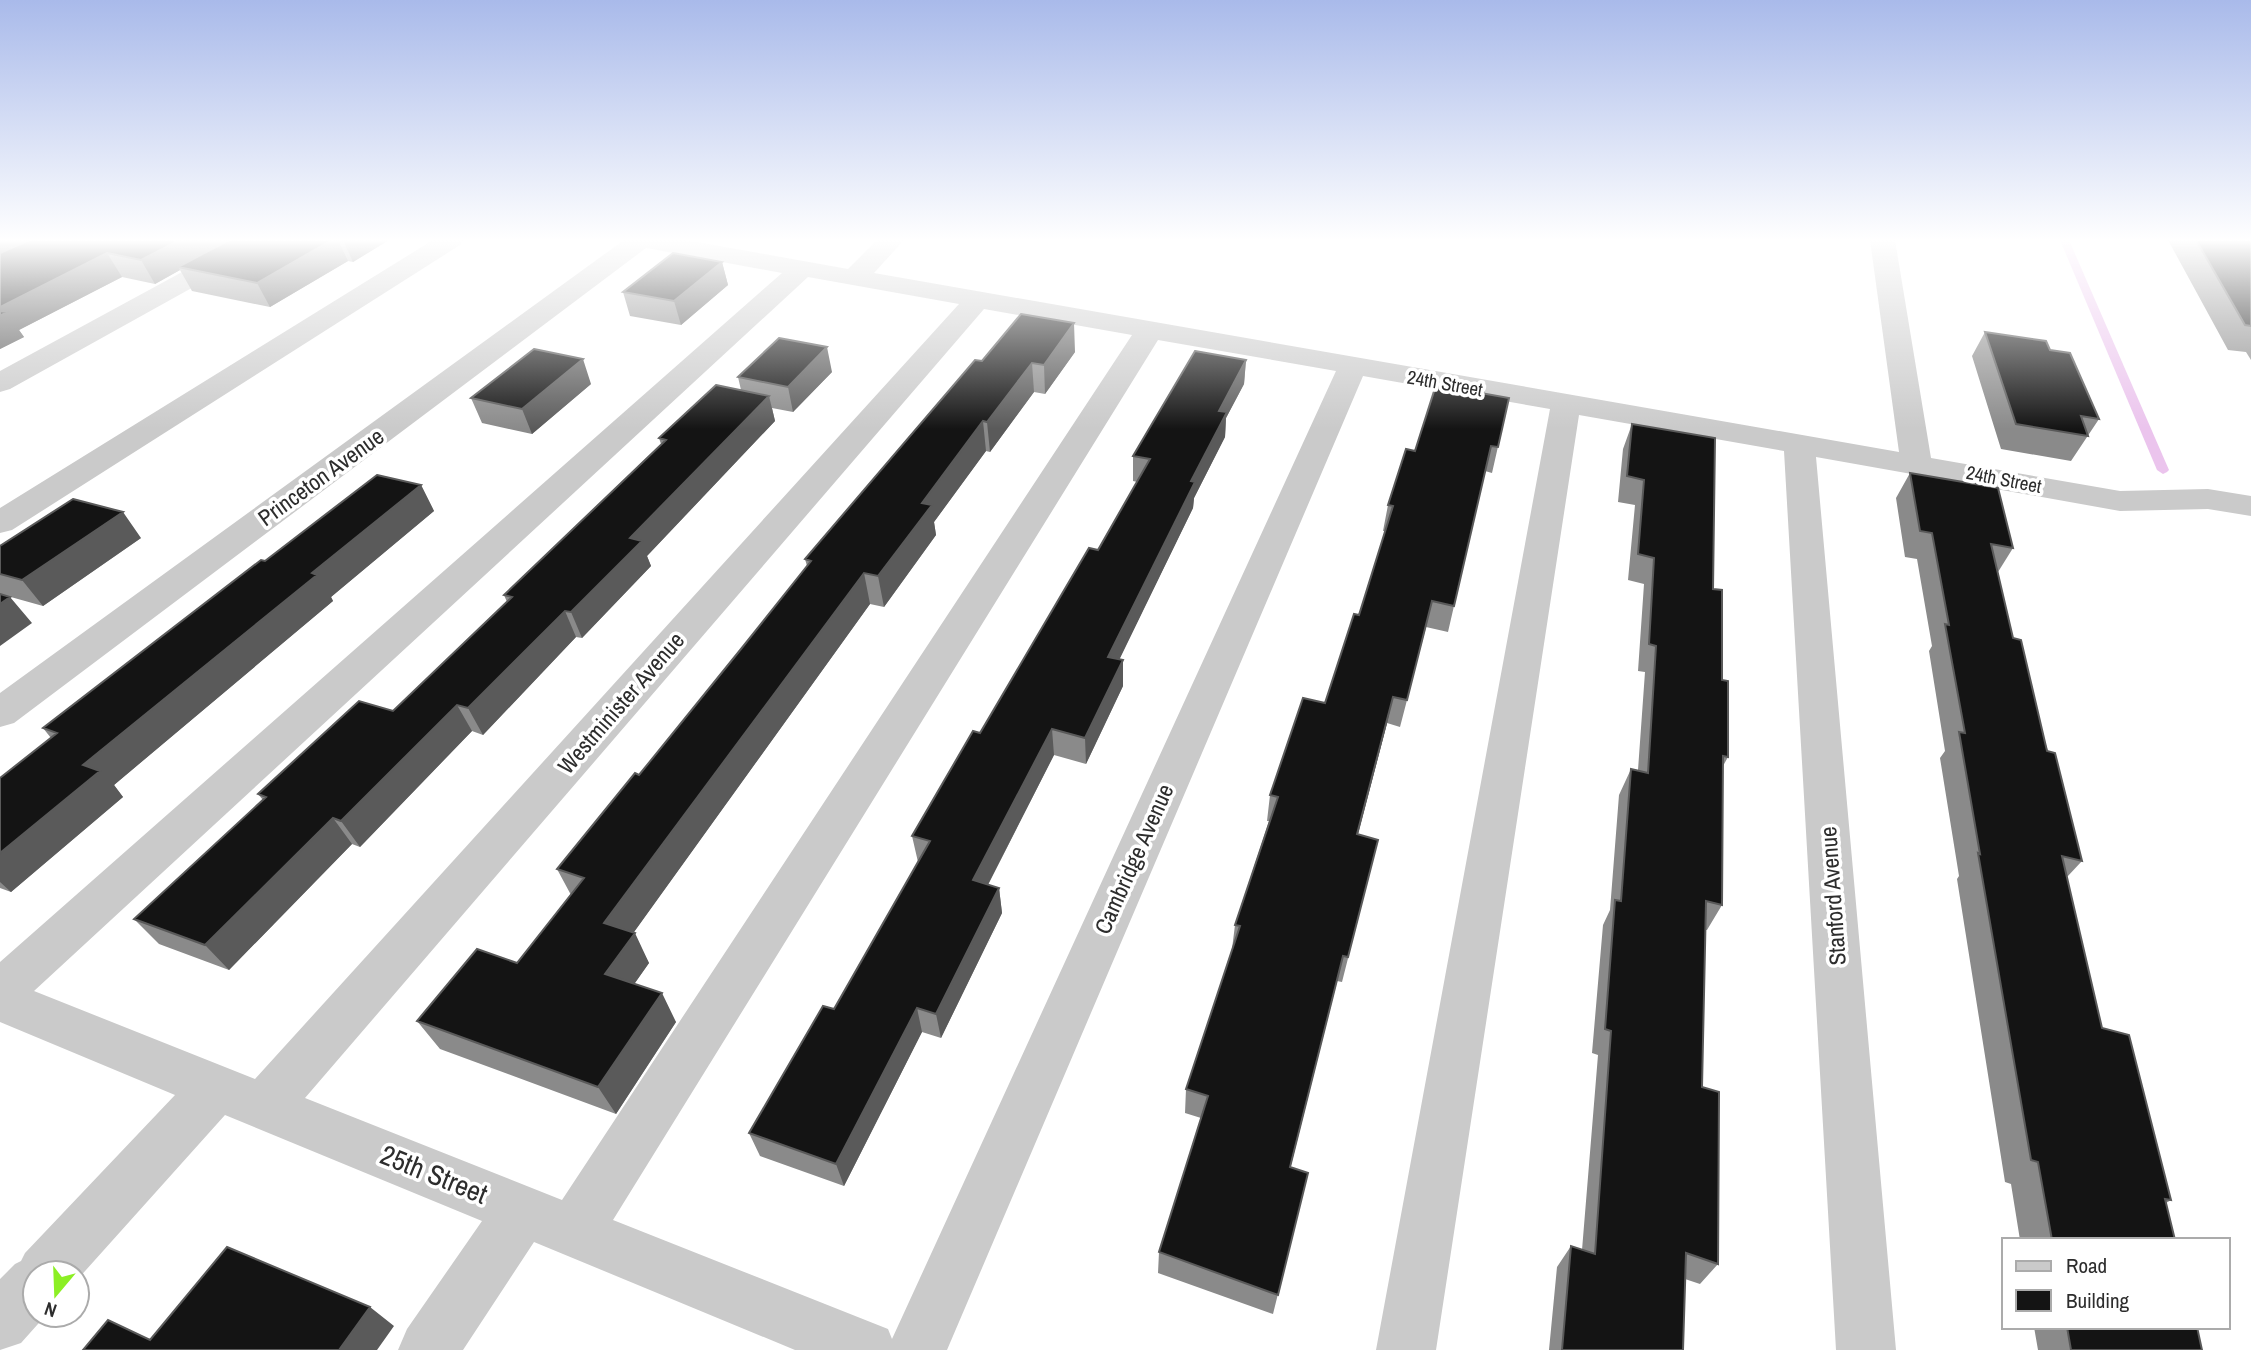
<svg xmlns="http://www.w3.org/2000/svg" width="2251" height="1350" viewBox="0 0 2251 1350" font-family="'Archivo Narrow',sans-serif">
<style>
.lines{fill:none;stroke-linecap:round;stroke-linejoin:round}
.stream{fill:#ebc4ed;fill-rule:evenodd}
.minor{fill:#cacaca;fill-rule:evenodd}
.wall{fill:#8a8a8a}
.shaded-wall{fill:#5a5a5a}
.building{fill:#141414;stroke:#5a5a5a;stroke-width:2}
.labels{text-anchor:middle;stroke-width:7;stroke-linejoin:round;paint-order:stroke}
.far-street-label{font-size:19px;fill:#2d2d2d;stroke:#fff}
.street-label{font-size:23px;fill:#2d2d2d;stroke:#fff}
.near-street-label{font-size:28px;fill:#2d2d2d;stroke:#fff}
</style>
<rect width="100%" height="100%" fill="#fff"/>
<g class="lines">
<!-- stream -->
<path class="stream" d="M2060,240H2069L2169,470L2167,472L2163,474L2157,470Z"/>
<!-- minor -->
<path class="minor" d="M241,240H272L269,245L10,389L0,392V371Z
M433,240H463L460,245L12,530L0,533V508Z
M624,240H686L848,269L877,240H904L874,273L1899,452L1870,240H1895L1931,458L2120,491L2208,489L2251,496V516L2208,509L2120,511L1816,457L1896,1350H1836L1784,451L1579,415L1436,1350H1376L1550,409L1363,376L947,1350H795L534,1242L463,1350H398L407,1329L482,1221L225,1115L77,1280V1273H35V1315H46L21,1343L0,1350V1279L15,1264L21,1261L25,1253L175,1095L0,1022V962L782,273L646,248L14,723L0,727V693ZM808,277L959,304L255,1079L34,991ZM984,309L1132,335L562,1200L305,1098ZM1158,340L1336,371L892,1339L888,1329L613,1220Z"/>
</g>
<!-- wall -->
<path class="wall" d="M0,240H389L353,262L348,261L270,307L192,291L180,270L155,284L122,277L19,330L24,337L0,349Z
M2168,240H2251V360L2246,352L2228,350Z
M722,262L728,285L681,325L630,316L623,292Z
M1985,332L2050,350L2099,419L2071,461L2001,449L1972,356Z
M1075,352L1045,394L1034,392L990,452L986,451L934,522L936,535L884,607L870,604L633,933L649,963L634,984L676,1022L616,1114L440,1049L417,1021L517,963L571,895L557,869L639,775L741,649L807,566L805,559L982,361Z
M1246,360L1244,384L1226,418L1225,437L1194,498L1193,508L1119,659L1123,686L1086,764L1054,755L988,885L999,888L1002,913L941,1038L922,1032L844,1186L760,1156L749,1133L834,1009L918,862L912,836L980,733L1098,550L1137,482L1133,481V456Z
M832,372L793,412L772,408L775,421L647,556L651,566L582,638L576,637L483,735L472,731L360,847L352,844L229,970L159,944L134,919L263,800L258,794L393,711L507,602L504,595L661,444L659,438L741,390L738,377Z
M591,384L532,434L482,423L471,398Z
M1509,398L1492,473L1485,471L1448,632L1426,627L1400,727L1387,723L1358,835L1378,840L1342,982L1337,981L1290,1167L1308,1173L1273,1314L1158,1273L1159,1252L1201,1118L1185,1113L1186,1089L1232,949L1235,925L1269,821H1267L1270,795L1325,703L1359,615L1385,531H1383L1388,505L1415,451Z
M1632,424L1713,589L1722,680L1728,757L1723,766L1722,905L1707,930H1705L1702,1087L1718,1264L1700,1284L1685,1279L1683,1350H1549L1557,1267L1571,1246L1582,1250L1598,1055L1592,1053L1603,925L1610,910L1619,795L1631,769L1638,770L1645,672L1638,671L1644,584L1628,580L1635,505L1618,502L1623,449Z
M1910,473L2013,548L1998,572L2013,638L2082,861L2067,877L2102,1028L2171,1200L2166,1203L2175,1240H2020L2011,1184L2005,1182L1957,879L1959,876L1940,758L1945,751L1929,651L1932,646L1917,559L1905,557L1896,498Z
M421,485L434,511L331,597L333,601L114,785L123,797L11,892L0,888V778L51,738L43,728L265,561Z
M141,538L43,606L0,594V546Z
M2034,1327H2197L2202,1350H2038Z"/>
<!-- shaded-wall -->
<path class="shaded-wall" d="M0,240H40L0,260Z
M180,240H236L178,267L180,270L155,284L141,260Z
M332,240H338L348,261L270,307L257,283Z
M343,240H389L353,262Z
M107,253L122,277L19,330L24,337L0,349V307Z
M722,262L728,285L681,325L674,301Z
M1074,323L1075,352L1045,394L1044,365Z
M827,347L832,372L793,412L788,387Z
M583,359L591,384L532,434L522,409Z
M1246,360L1244,384L1226,418L1225,437L1194,498L1193,508L1108,683V657L1191,481L1219,411Z
M1032,363L1034,392L990,452L987,422Z
M769,396L775,421L647,556L651,566L582,638L571,612L630,538Z
M983,421L986,451L934,522L936,535L884,607L878,576L922,503Z
M421,485L434,511L331,597L333,601L114,785L123,797L11,892L0,882V853L83,765L312,573Z
M123,512L141,538L43,606L22,580Z
M864,573L870,604L619,953L604,923Z
M10,597L32,623L0,646V604Z
M565,611L576,637L483,735L468,708Z
M1123,660V686L1086,764L1085,738Z
M1393,697L1387,723L1351,860L1357,834Z
M457,705L472,731L360,847L341,821Z
M1052,729L1054,755L977,906L973,880Z
M333,818L352,844L229,970L205,945Z
M999,888L1002,913L941,1038L936,1014Z
M635,933L649,963L621,1003L605,974Z
M1343,956L1337,981L1285,1189L1290,1167Z
M662,993L676,1022L616,1114L598,1087Z
M917,1008L922,1032L844,1186L836,1164Z
M370,1307L394,1326L377,1350H339Z"/>
<!-- building -->
<path class="building" d="M29,240H180L141,260L107,253L0,307V253Z
M229,240H332L257,283L178,267Z
M2196,240H2251V326L2245,325Z
M673,253L722,262L674,301L623,292Z
M0,311L7,312L0,316Z
M1021,314L1074,323L1044,365L1032,363L987,422L983,421L922,503L932,505L878,576L864,573L604,923L635,933L605,974L662,993L598,1087L417,1021L477,949L517,963L584,878L557,869L635,773L639,775L741,649L811,561L805,559L975,360L982,361Z
M1985,332L2046,341L2050,350L2070,353L2099,419L2081,416L2088,436L2016,424Z
M779,338L827,347L788,387L738,377Z
M534,349L583,359L522,409L471,398Z
M1195,351L1246,360L1219,411L1227,412L1191,481L1195,482L1108,657L1123,660L1085,738L1052,729L973,880L999,888L936,1014L917,1008L836,1164L749,1133L823,1006L834,1009L930,841L912,836L973,731L980,733L1089,548L1098,550L1150,459L1133,456Z
M716,385L769,396L630,538L642,541L571,612L565,611L468,708L457,705L341,821L333,818L205,945L134,919L266,797L258,794L359,701L393,711L512,597L504,595L666,440L659,438Z
M1436,385L1509,398L1498,447L1491,446L1454,606L1432,601L1407,700L1393,697L1357,834L1378,840L1348,957L1343,956L1290,1167L1308,1173L1278,1295L1159,1252L1208,1096L1186,1089L1240,926L1235,925L1278,797L1270,795L1303,698L1325,703L1354,614L1359,615L1393,506L1388,505L1406,449L1415,451Z
M1632,424L1715,438L1713,589L1722,590V680L1728,681V757L1723,756L1722,905L1706,901L1702,1087L1719,1092L1718,1264L1686,1253L1683,1350H1562L1571,1246L1595,1254L1611,1031L1605,1029L1615,900L1621,901L1631,769L1648,773L1656,646L1649,644L1654,558L1638,554L1644,480L1627,476Z
M1910,473L1998,488L2013,548L1991,544L2013,638L2021,640L2047,751L2055,753L2082,861L2062,856L2102,1028L2129,1035L2171,1200L2165,1199L2175,1240H2052L2038,1162L2031,1160L1978,853L1980,854L1959,732L1965,733L1945,624L1949,625L1932,533L1920,531Z
M377,475L421,485L312,573L317,575L83,765L100,771L0,853V778L57,733L43,728L261,560L265,561Z
M73,499L123,512L22,580L0,574V546Z
M0,594L10,597L0,604Z
M227,1247L370,1307L339,1350H83L108,1320L150,1340Z
M2067,1327H2197L2202,1350H2071Z"/>
<!-- sky -->
<linearGradient id="sky" x2="0" y2="1"><stop stop-color="#a9baea"/><stop offset="0.56" stop-color="#fff"/><stop offset="1" stop-color="#fff" stop-opacity="0"/></linearGradient>
<rect width="2251" height="429" fill="url(#sky)"/>
<g class="labels">
<!-- far-street labels -->
<g class="far-street-label">
<text transform="translate(1445 383) rotate(10)" y="7">24th Street</text>
<text transform="translate(2004 479) rotate(11)" y="7">24th Street</text>
</g>
<!-- street labels -->
<g class="street-label">
<text transform="translate(321 477) rotate(-36)" y="8">Princeton Avenue</text>
<text transform="translate(621 703) rotate(-49)" y="8">Westminister Avenue</text>
<text transform="translate(1134 859) rotate(-66)" y="8">Cambridge Avenue</text>
<text transform="translate(1833 896) rotate(-94)" y="8">Stanford Avenue</text>
</g>
<!-- near-street labels -->
<g class="near-street-label">
<text transform="translate(434 1174) rotate(22)" y="10">25th Street</text>
</g>
</g>
<!-- legend -->
<rect x="2002" y="1238" width="228" height="91" fill="#ffffff" stroke="#ababab" stroke-width="2"/>
<rect x="2016" y="1261" width="35" height="10" fill="#cacaca" stroke="#ababab" stroke-width="2"/>
<text x="2066" y="1273" font-size="21" fill="#2d2d2d">Road</text>
<rect x="2016" y="1290" width="35" height="21" fill="#141414" stroke="#ababab" stroke-width="2"/>
<text x="2066" y="1308" font-size="21" fill="#2d2d2d">Building</text>
<!-- north arrow -->
<g transform="translate(56 1294) rotate(199)"><circle r="33" fill="#ffffff" stroke="#ababab" stroke-width="2"/>
<path d="M0-5L12 26L0 18L-12 26Z" fill="#8cef24"/>
<text y="-10" font-size="19" font-weight="bold" text-anchor="middle" fill="#2d2d2d">N</text>
</g>
</svg>
